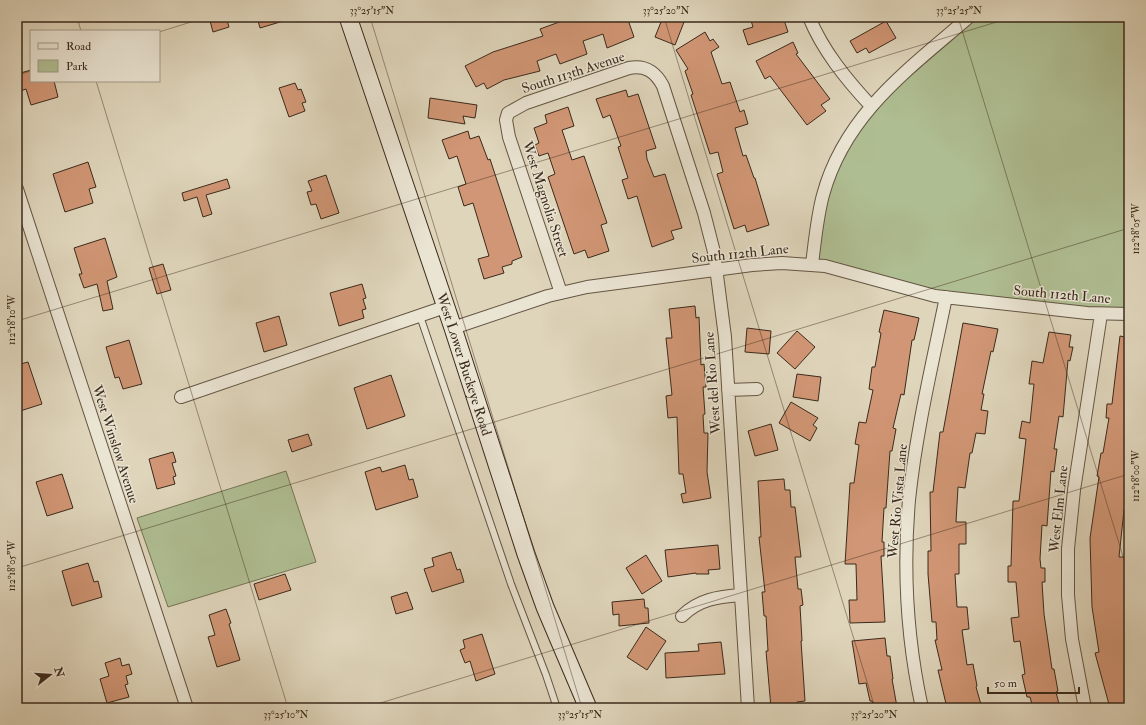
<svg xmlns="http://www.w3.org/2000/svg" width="1146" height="725" viewBox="0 0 1146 725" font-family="'IM FELL Double Pica',serif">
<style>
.green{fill:#afbe92;stroke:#757456}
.building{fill:#d19675;stroke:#3b2a1b}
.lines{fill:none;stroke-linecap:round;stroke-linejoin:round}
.service-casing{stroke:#645543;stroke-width:8}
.minor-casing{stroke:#645543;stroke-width:14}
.secondary-casing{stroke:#3b2a1b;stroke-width:19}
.service{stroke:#eae4d3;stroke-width:6}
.minor{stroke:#eae4d3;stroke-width:12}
.secondary{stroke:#eae4d3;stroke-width:17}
.ticks{fill:none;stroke:#3b2a1b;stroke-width:1;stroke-opacity:0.45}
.labels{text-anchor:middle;stroke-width:3;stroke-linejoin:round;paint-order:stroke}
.street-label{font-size:14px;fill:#3b2a1b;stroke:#eae4d3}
.neatline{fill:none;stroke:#3b2a1b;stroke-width:1.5}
.ticks-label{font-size:10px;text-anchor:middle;fill:#3b2a1b}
</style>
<rect width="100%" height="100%" fill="#dfd5bb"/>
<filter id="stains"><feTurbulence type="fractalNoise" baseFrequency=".005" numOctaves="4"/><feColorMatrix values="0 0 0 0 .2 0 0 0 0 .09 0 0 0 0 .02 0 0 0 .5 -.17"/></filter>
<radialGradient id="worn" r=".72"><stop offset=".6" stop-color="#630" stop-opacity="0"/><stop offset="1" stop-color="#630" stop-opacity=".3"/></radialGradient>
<!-- green -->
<path class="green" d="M969,17H1129V314L964,300L812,264L819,212L855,126Z
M286,471L316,562L168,607L137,518Z"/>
<!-- building -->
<path class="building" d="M209,17H226L229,27L213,32Z
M257,17H289L290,19L260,28Z
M573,17H627L634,37L607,48L603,34L583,41L587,54L560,64L556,54L537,61L540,71L504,80L487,89L484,83L476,87L465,66L493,52L543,36L540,29Z
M663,17H686L675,45L655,37Z
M750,17H783L788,32L748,45L743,30L753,27Z
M886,21L896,38L869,53L866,48L857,53L850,41Z
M705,32L710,41L713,39L719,47L711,52L722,84L730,82L740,112L744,110L748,124L735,128L743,156L746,155L754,178H755L769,225L747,232L745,225L734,229L717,174L723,172L718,152L710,154L691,95L693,94L685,71L688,69L676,50Z
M793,42L798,53L796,54L830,99L821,105L826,111L807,125L770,76L765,79L756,61Z
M31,70V81H54L58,97L31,105L26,89L20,91L17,74Z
M295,83L298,90L301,89L306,102L302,103L305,111L289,117L279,88Z
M626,90L628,97L638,94L656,148L646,151L647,159L654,177L665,174L682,228L671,231L674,239L652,247L637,196L628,199L622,180L628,178L618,147L621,146L610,115L603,118L596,99Z
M430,98L477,105L475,118L463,116L465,124L428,118Z
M568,107L574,126L562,130L572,160L584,156L607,223L601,225L609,251L588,258L585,250L574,254L548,177L555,174L548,153L539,156L535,145L539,143L534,128L547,123L545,115Z
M468,131L470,139L479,136L488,160L490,159L522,257L512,261V264L502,267L504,273L484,279L478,259L489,256L473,203L464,206L458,187L466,184L457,156L449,159L442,140Z
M88,162L96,187L89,189L93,203L65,212L53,174Z
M326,175L339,213L321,219L316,204L311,205L307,192L312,191L308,181Z
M227,179L230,188L206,195L212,214L203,217L197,197L184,201L182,193Z
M105,238L117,277L107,281L113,309L103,311L97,284L84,288L79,274H82L74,248Z
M163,264L171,290L157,294L149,268Z
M362,284L366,298L363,299L366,309L362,310L364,318L339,326L330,293Z
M695,306L696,318L699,317L701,365L704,364L706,387H703L705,414L703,415L704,433H708L707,472L711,498L683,503L681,494L686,493L683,474H679L677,417L668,418L666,396L672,395L666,338H672L669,309Z
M884,310L919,318L914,340H912L904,395L901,394L893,428L896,429L892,451H890L886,508H884L882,542H884V556H881L885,622L850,623L849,600H857L856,564H845L850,483H854L859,445L855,444L859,422L866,423L873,390L869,389L872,367H875L881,333L879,332Z
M279,316L287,345L264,352L256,323Z
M963,323L998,329L993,352L991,351L982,394H984L981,410L988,411L985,434L976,433L972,453H970L965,488L958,487L956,522H966V544H959V574H955L957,607H967L969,629L962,630L967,665L973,664L977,686L976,687L982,708H947L938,670H942L935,640H937L936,622H932L928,574V551H931L930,492H933L940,432H943Z
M747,328L771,331L769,354L745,352Z
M797,331L815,347L795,369L777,353Z
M1049,332L1071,335L1069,347H1073L1070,361L1068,360L1063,417L1059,416L1054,449H1057L1054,472L1051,471L1047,526L1042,525L1040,559L1041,568H1045V582H1042L1044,614L1052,669H1054L1058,691L1056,692L1060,708H1033L1030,697H1027L1022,675L1025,674L1020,641L1014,642L1011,618L1019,617L1016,582H1008V566H1011L1013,501H1019L1026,439L1019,438L1022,421L1030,423L1034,384H1029L1032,361L1043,363Z
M1120,336L1129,338V511L1124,510L1119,557H1125V577H1128L1129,708H1110L1095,653L1099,652L1092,607L1090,538L1099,477L1097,476L1101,453H1103L1109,418H1106L1107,404H1112Z
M129,340L142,384L123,389L119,377L115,378L106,347Z
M28,362L42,404L17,412V365Z
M797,374L821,377L818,401L793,397Z
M391,375L405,416L367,429L354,388Z
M791,402L818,418L813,425L817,428L810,441L779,423Z
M771,424L778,450L755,456L748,431Z
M308,434L312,445L292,452L288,440Z
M173,452L176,462L172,463L176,476L173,477L175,484L157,489L149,459Z
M405,465L409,480L413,479L418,497L376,510L365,472L380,467L382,472Z
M62,474L73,508L47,516L36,482Z
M784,479L785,490H790L791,507H795L801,557H795L798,589H801L803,605L800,606L802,641H801L805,701L797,702V708H771L766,651H768L766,616H764L762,592H765L759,537H761L758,481Z
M718,545L720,569L708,570L709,574H696V573L668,577L665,550Z
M451,552L457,570L460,569L464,582L432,592L424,569L434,566L432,558Z
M646,555L662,581L642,594L626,568Z
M88,563L94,582L98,581L102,597L72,606L62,571Z
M285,574L291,590L259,600L254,584Z
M407,592L413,609L396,614L391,597Z
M644,599L645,608H648L649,623L619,626V614L613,615L612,602Z
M226,609L231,623L229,624L240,660L217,667L208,637L215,635L209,615Z
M646,627L666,641L647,670L627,657Z
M482,634L495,674L476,681L470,661L465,663L460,650L465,648L463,640Z
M885,638L887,656H890L893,679H892L897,707L874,708L872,701H870L866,683L859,684L852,641Z
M721,642L725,674L666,678L665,653L699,651L698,644Z
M120,658L122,666L129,664L132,674L126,676L128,684L125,685L129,697L107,703L100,679L109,676L105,663Z"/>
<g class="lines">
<!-- service casing -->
<g class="service-casing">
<path id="service" d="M420,316L511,584L546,675L557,708"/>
</g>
<!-- minor casing -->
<g class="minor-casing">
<path id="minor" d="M809,17C823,51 846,79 871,106
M17,189L187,708
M812,264C815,241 817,217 823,195C845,114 909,69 969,17
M561,293L509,137L506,120L508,113L526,103L629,68C645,65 655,71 663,86L704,213L714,252L725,337L748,708
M453,328L548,296L587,287L752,265L782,263L825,266L935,296L1087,313L1129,314
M728,390L757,389
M181,397L445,307
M682,616C699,599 718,597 740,595
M922,708C907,640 903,570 909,500C916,432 932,365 946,297
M1085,708L1072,639L1068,595V549L1074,490L1101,314"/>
</g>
<!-- secondary casing -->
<g class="secondary-casing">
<g id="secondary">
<path id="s1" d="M348,17L453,328L526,554L545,607L588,708"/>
</g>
</g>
<!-- service -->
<use href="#service" class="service"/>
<!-- minor -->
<use href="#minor" class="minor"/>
<!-- secondary -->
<use href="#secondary" class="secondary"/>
</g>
<!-- ticks -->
<path class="ticks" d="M77,17L81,31M370,17L582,708M664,17L875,708M958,17L1129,576M159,32L207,17M17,75L31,71M96,81L288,708M17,321L1013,17M17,568L1129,228M364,708L1129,474"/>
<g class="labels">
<!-- street labels -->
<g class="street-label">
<text transform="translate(573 72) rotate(-18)" y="5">South 113th Avenue</text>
<text transform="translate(546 199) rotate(72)" y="5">West Magnolia Street</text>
<text transform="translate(740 253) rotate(-6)" y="5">South 112th Lane</text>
<text transform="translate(1062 294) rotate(5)" y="5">South 112th Lane</text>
<text dy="5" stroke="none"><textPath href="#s1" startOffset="366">West Lower Buckeye Road</textPath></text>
<text transform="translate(712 383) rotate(-94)" y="5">West del Rio Lane</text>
<text transform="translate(116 444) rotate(72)" y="5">West Winslow Avenue</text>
<text transform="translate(897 501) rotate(-85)" y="5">West Rio Vista Lane</text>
<text transform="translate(1058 509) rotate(-84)" y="5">West Elm Lane</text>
</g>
</g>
<!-- margin -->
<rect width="1146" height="725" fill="none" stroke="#dfd5bb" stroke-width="44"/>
<!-- legend -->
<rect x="30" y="30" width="130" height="52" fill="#eae4d3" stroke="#a49a89"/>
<rect x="38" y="43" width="20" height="6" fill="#eae4d3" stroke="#a49a89"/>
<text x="66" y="50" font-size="12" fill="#3b2a1b">Road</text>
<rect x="38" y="60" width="20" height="12" fill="#afbe92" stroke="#a49a89"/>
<text x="66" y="70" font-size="12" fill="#3b2a1b">Park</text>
<!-- north arrow -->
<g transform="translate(50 675) rotate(73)" stroke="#eae4d3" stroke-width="3" paint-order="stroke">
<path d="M0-3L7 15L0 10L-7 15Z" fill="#3b2a1b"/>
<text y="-6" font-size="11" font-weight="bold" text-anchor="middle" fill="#3b2a1b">N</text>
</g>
<!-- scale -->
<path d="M988 687v6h91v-6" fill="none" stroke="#3b2a1b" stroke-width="2"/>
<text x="994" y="687" font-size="12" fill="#3b2a1b" stroke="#eae4d3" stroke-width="3" paint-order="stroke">50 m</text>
<rect x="22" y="22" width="1102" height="681" class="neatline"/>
<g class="ticks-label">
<text x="372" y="14">33°25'15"N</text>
<text x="666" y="14">33°25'20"N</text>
<text x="959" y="14">33°25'25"N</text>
<text transform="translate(1135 229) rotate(-90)" y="4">112°18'05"W</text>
<text transform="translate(11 320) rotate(-90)" y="4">112°18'10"W</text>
<text transform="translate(1135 476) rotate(-90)" y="4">112°18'00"W</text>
<text transform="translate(11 566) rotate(-90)" y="4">112°18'05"W</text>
<text x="286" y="718">33°25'10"N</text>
<text x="580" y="718">33°25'15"N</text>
<text x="874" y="718">33°25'20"N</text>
</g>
<rect width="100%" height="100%" filter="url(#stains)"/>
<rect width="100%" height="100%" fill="url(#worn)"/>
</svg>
